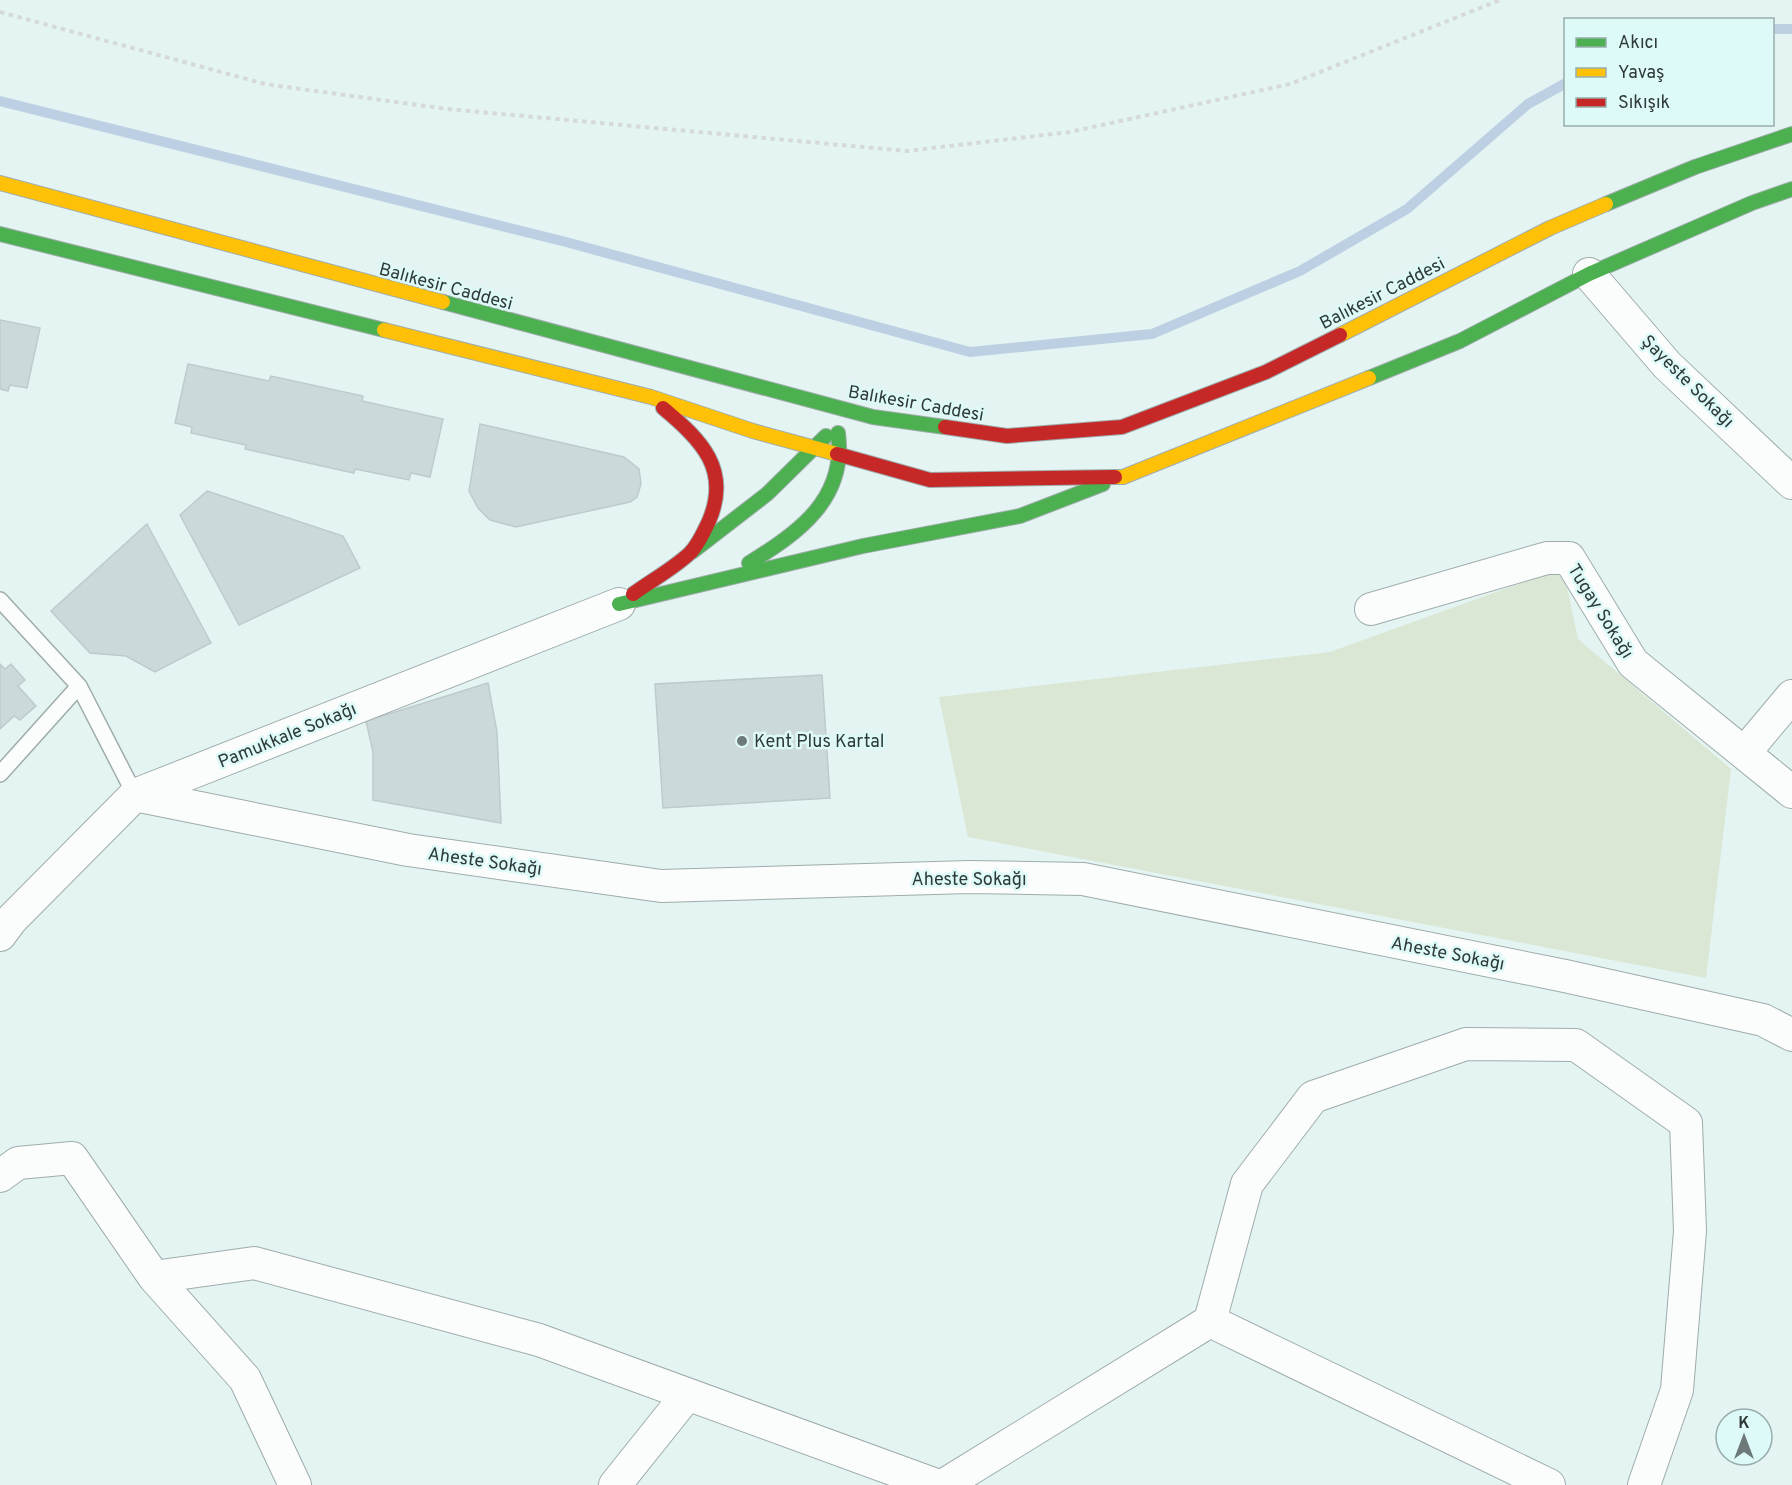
<svg xmlns="http://www.w3.org/2000/svg" width="1792" height="1485" viewBox="0 0 1792 1485" font-family="Overpass,sans-serif">
<style>
.green{fill:#dae7d4}
.lines{fill:none;stroke-linecap:round;stroke-linejoin:round}
.stream{stroke:#bdd0e3;stroke-width:10}
.building{fill:#ccd9da;stroke:#becacc;stroke-width:1.5}
.lane-casing{stroke:#9facab;stroke-width:18}
.street-casing{stroke:#9facab;stroke-width:34}
.fast-casing{stroke:#9facab;stroke-width:16}
.slow-casing{stroke:#9facab;stroke-width:16}
.jam-casing{stroke:#9facab;stroke-width:16}
.path{stroke:#d5dad9;stroke-width:4;stroke-dasharray:4.5 4.5;stroke-linecap:butt}
.lane{stroke:#fbfdfd;stroke-width:15}
.street{stroke:#fbfdfd;stroke-width:32}
.fast{stroke:#4caf50;stroke-width:14}
.slow{stroke:#ffc107;stroke-width:14}
.jam{stroke:#c62828;stroke-width:14}
.poi-dot{fill:#6d7a79;stroke:#ddfaf8;stroke-width:2}
.labels{text-anchor:middle;stroke-width:5;stroke-linejoin:round;paint-order:stroke}
.street-label{font-size:18px;fill:#2e3938;stroke:#ddfaf8}
.poi-label{font-size:18px;fill:#2e3938;stroke:#ddfaf8;text-anchor:start}
</style>
<rect width="100%" height="100%" fill="#e3f4f2"/>
<!-- green -->
<path class="green" d="M1563,568L1578,639L1731,769L1706,978L968,837L939,697L1330,652Z"/>
<g class="lines">
<!-- stream -->
<path class="stream" d="M1772,29H1792
M0,101L566,242L970,352L1152,334L1300,271L1407,209L1528,104L1566,83"/>
</g>
<!-- building -->
<path class="building" d="M0,320L40,328L27,388L10,385L8,391L0,389Z
M188,364L269,381L271,376L363,396L362,401L443,419L430,477L411,473L409,480L355,469L354,473L245,449L246,445L191,433L192,427L175,423Z
M480,424L624,457L639,469L641,484L637,497L630,502L516,527L490,520L478,508L469,491Z
M207,491L343,536L360,568L239,625L180,515Z
M147,524L211,643L155,672L126,656L90,653L51,611Z
M0,664L5,669L11,664L25,680L18,686L36,706L20,720L14,716L0,729Z
M822,675L830,798L663,808L655,684Z
M488,683L497,732L501,823L373,800V752L366,721Z"/>
<g class="lines">
<!-- lane casing -->
<g class="lane-casing">
<path id="lane" d="M0,600L79,686L135,795
M0,774L79,686"/>
</g>
<!-- street casing -->
<g class="street-casing">
<path id="street" d="M1589,274L1667,365L1792,483
M1371,609L1547,558H1569L1633,663L1792,792
M1745,752L1792,696
M135,795L408,850L661,886L969,877L1083,879L1565,976L1763,1020L1792,1035
M0,935L12,919L135,795L619,604
M0,1176L18,1163L72,1158L154,1277L245,1379L295,1485
M154,1277L254,1263L539,1340L936,1485
M1210,1321L1549,1485
M615,1485L687,1395
M944,1485L1210,1321L1247,1184L1313,1097L1466,1044L1576,1045L1686,1123L1690,1231L1677,1390L1644,1485"/>
</g>
<!-- fast casing -->
<g class="fast-casing">
<path id="fast" d="M1606,204L1695,167L1792,134
M0,234L384,330
M443,302L873,417L945,427
M1369,378L1460,341L1589,274L1752,203L1792,189
M692,552L767,494L826,436
M749,563C799,533 847,498 838,433
M619,604L863,546L1020,516L1103,484"/>
</g>
<!-- slow casing -->
<g class="slow-casing">
<path id="slow" d="M0,183L443,302
M384,330L651,397L753,431L837,454
M1340,335L1550,228L1606,204
M1115,477H1123L1369,378"/>
</g>
<!-- jam casing -->
<g class="jam-casing">
<path id="jam" d="M945,427L1007,436L1122,427L1266,372L1340,335
M837,454L930,480L1115,477
M633,594C652,580 673,569 690,553C698,545 704,532 709,521C731,469 701,440 663,408"/>
</g>
<!-- path -->
<path class="path" d="M0,12L265,84L447,109L907,151L1070,132L1290,84L1500,0"/>
<!-- lane -->
<use href="#lane" class="lane"/>
<!-- street -->
<use href="#street" class="street"/>
<!-- fast -->
<use href="#fast" class="fast"/>
<!-- slow -->
<use href="#slow" class="slow"/>
<!-- jam -->
<use href="#jam" class="jam"/>
</g>
<!-- markers -->
<circle class="poi-dot" cx="742" cy="741" r="6"/>
<g class="labels">
<!-- street labels -->
<g class="street-label">
<text transform="translate(446 286) rotate(15)" y="6">Balıkesir Caddesi</text>
<text transform="translate(1382 293) rotate(-27)" y="6">Balıkesir Caddesi</text>
<text transform="translate(1688 381) rotate(45)" y="6">Şayeste Sokağı</text>
<text transform="translate(916 403) rotate(10)" y="6">Balıkesir Caddesi</text>
<text transform="translate(1601 611) rotate(58)" y="6">Tugay Sokağı</text>
<text transform="translate(287 735) rotate(-22)" y="6">Pamukkale Sokağı</text>
<text transform="translate(485 861) rotate(8)" y="6">Aheste Sokağı</text>
<text x="969" y="885">Aheste Sokağı</text>
<text transform="translate(1448 953) rotate(11)" y="6">Aheste Sokağı</text>
</g>
<!-- poi labels -->
<g class="poi-label">
<text x="754" y="747">Kent Plus Kartal</text>
</g>
</g>
<!-- legend -->
<rect x="1564" y="18" width="210" height="108" fill="#ddfaf8" stroke="#97adab" stroke-width="1.5"/>
<rect x="1576" y="38" width="30" height="9" fill="#4caf50" stroke="#97adab" stroke-width="1.5"/>
<text x="1618" y="48" font-size="18" fill="#2e3938">Akıcı</text>
<rect x="1576" y="68" width="30" height="9" fill="#ffc107" stroke="#97adab" stroke-width="1.5"/>
<text x="1618" y="78" font-size="18" fill="#2e3938">Yavaş</text>
<rect x="1576" y="98" width="30" height="9" fill="#c62828" stroke="#97adab" stroke-width="1.5"/>
<text x="1618" y="108" font-size="18" fill="#2e3938">Sıkışık</text>
<!-- north arrow -->
<g transform="translate(1744 1437)"><circle r="28" fill="#ddfaf8" stroke="#97adab" stroke-width="1.5"/>
<path d="M0-4.5L10 22L0 15L-10 22Z" fill="#6d7a79"/>
<text y="-9" font-size="16" font-weight="bold" text-anchor="middle" fill="#2e3938">K</text>
</g>
</svg>
